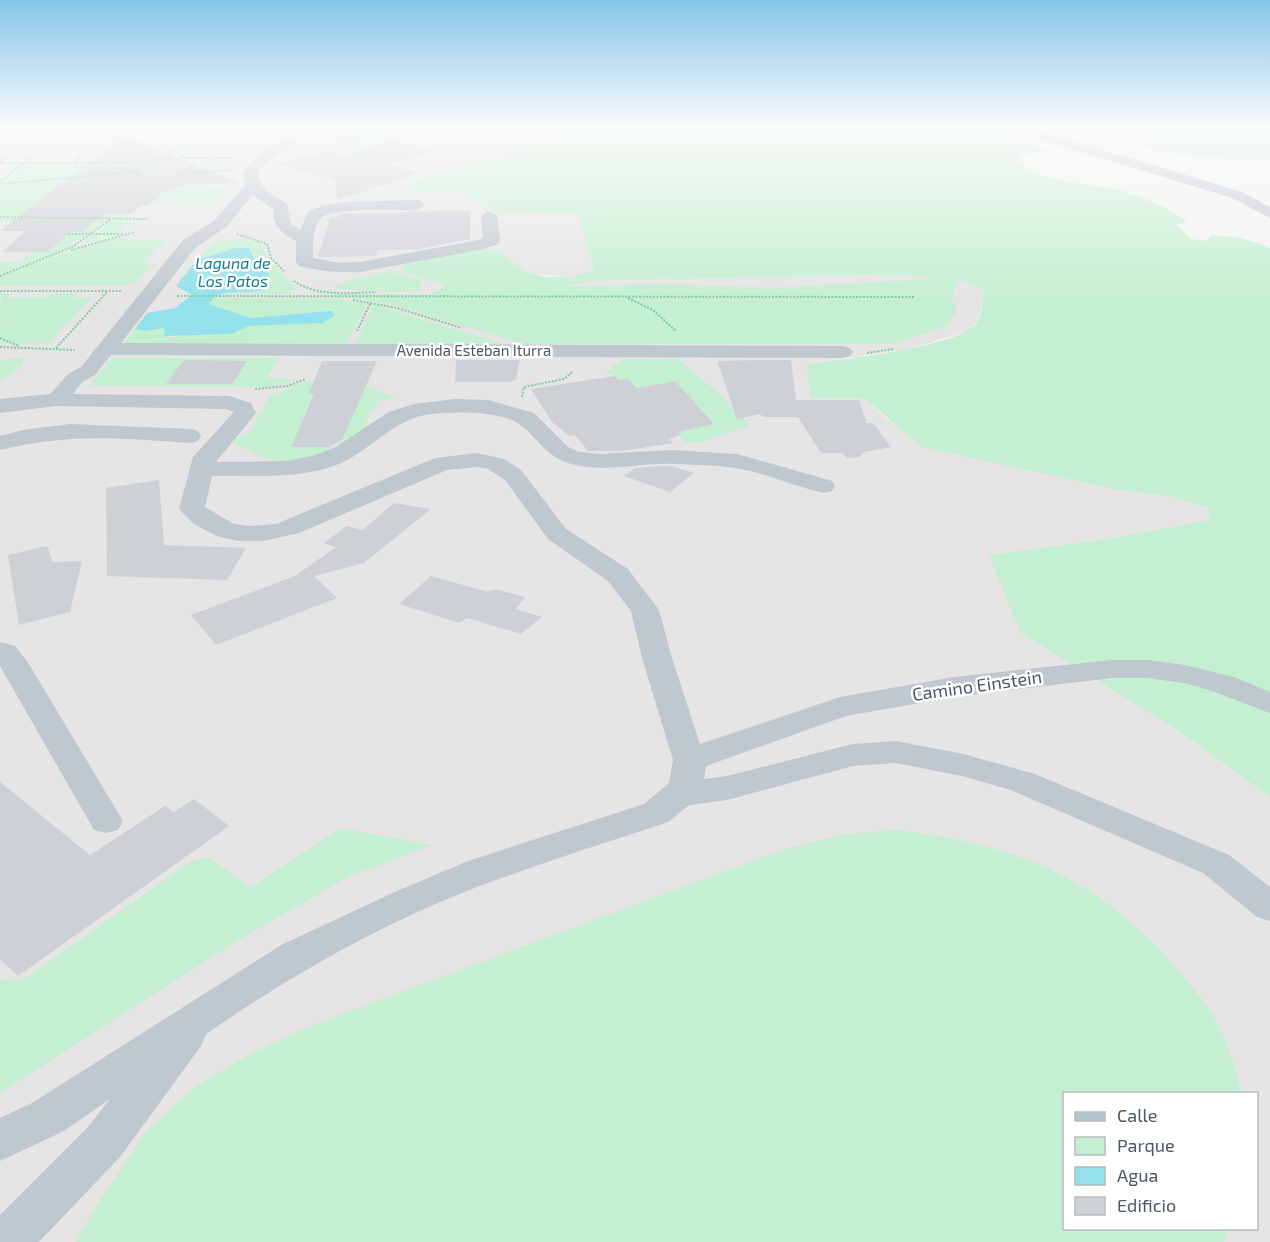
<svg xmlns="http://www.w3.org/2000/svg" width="1270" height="1242" viewBox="0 0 1270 1242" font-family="'Exo 2',sans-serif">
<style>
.education{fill:#e6e4e5;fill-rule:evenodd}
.green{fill:#c4efd1;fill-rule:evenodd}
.water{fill:#93e1eb}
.building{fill:#cdd0d5}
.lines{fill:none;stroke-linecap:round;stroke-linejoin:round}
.path{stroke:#7dcd9e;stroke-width:2;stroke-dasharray:2 1.5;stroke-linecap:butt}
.minor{fill:#bfc8ce;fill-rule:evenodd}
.major{fill:#b4c5d0;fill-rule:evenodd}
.labels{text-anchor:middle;stroke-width:5;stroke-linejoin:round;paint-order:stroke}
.far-street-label{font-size:15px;fill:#4b5860;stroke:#fff}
.far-water-label{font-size:16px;font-style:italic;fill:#117f8e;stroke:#fff}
.street-label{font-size:18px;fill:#4b5860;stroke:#fff}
</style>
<rect width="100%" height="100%" fill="#f5f3f3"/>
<!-- education -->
<path class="education" d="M77,127H301L312,131L344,127H582L407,184L413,192H459L496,213L577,212L594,271L575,276L536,275L524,271L501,253L486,250L404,264L400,270L421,277L554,291L588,281L879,275L931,276L962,280L985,290L978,321L968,331L909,349L806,364L811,398L865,399L888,420L1118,490L1172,497L1209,508L1210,520L1107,539L989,555L1179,731L1270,797V1242H0V133H69ZM1064,1094H1256V1228H1064Z"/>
<!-- green -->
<path class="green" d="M344,127L368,131L326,142L296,145L305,131Z
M582,127H885L908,130L977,127L1010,135L1022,143L1049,151L1019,155C1021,182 1099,184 1120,190C1144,197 1167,206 1187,222L1176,225L1192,239L1205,241L1211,235C1230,236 1253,239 1270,248V797L1179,731L1020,632L989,555L1107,539L1209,520V508L1172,497L1118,490L922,447L865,399L811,398L806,364C836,360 965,347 978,321C982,313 983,298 984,290L959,280L951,298L957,310L945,327L891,344H523L395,305L331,294L428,295L446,286L400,270L404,264C425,260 472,248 491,250C504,251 512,262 522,269C541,282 573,276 594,271L577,212L496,213L459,192H412L407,184ZM879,275L943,278L775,288L663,284L567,287L588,281Z
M1057,127H1246L1270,134V159H1233L1169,153Z
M100,132H121L144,141L131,138L68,145L72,139H63Z
M130,132H177L181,138L170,148Z
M184,132H277L270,139H207L191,155L175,150L188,138Z
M374,132L436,147L430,149L392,140L349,152L324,145Z
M24,164H119L112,173L0,183Z
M82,178L164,192L176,188L229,190L218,204L151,203L158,196L115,213L132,214L128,218L0,216V185Z
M0,219L107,220L62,251L0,274V262H20L31,253L48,252L70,232H83L92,224L0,222Z
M114,219L131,220L116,234L80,245Z
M111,239L166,240L143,262L152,265L136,282L128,285H0V277L36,262Z
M230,239C243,239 253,238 264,247L265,256L296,289L288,294H220L258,292L269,274L255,261L249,248L230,249L197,260L214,242Z
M390,271L420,280L421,291L393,292L331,288L353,279Z
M1,294H11L8,298H46L50,294H77L74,298H91L48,344L0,343Z
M220,298L340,299L366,304L347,343H124L135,329L145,331L163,328L172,338L194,334H231L249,326L323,323L333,316L329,311L250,318L209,304L211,299Z
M374,305L508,345L355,344Z
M21,357L25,358L19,369L0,381V361Z
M112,358H278L267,378L298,379L283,384L264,387L89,385Z
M623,359H678L716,391L750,425L699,443L684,442L678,432L714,424L675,381L637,388L628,379L619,380L615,376L605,373Z
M313,379H323L312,386L310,393L314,394L291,447H339L352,416L340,415L347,401L352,400L358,382L397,399L379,400L369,413L363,436C339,454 305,466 274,461C260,458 244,448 231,441L249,433L269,397Z
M341,828L432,845L348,877L240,939L0,1093V980L24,979L193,860L210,858L250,888Z
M897,830C958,838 1019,850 1072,881C1118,906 1159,945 1192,987C1198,995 1206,1003 1211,1012C1225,1037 1236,1066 1241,1093L1064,1094V1228L1229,1229L1223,1242H76L98,1203L144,1134L195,1087L248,1055L315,1024L782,850L846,834Z"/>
<!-- water -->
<path class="water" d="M235,248H249L255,261L269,274L265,289C249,296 217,286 209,304L250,318L329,311H332L334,316L323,323L249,326L231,334L164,336L165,331L163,328L145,331L135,329L147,313L175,308L192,295L176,286L197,260Z"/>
<!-- building -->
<path class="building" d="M131,138L239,183L183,185L162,193L148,206H140L132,214L104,213L83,232H70L48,252H2L26,231H0L117,140Z
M392,140L435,151L388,165L419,173L337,200L335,180L278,164L328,150L344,154Z
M470,210V239L419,249L377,250L376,256L318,257L330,218L338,217V214Z
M184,360L247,361L232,384H166Z
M456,360H520L516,380L508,382H455Z
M768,360H791L796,400H859L867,423H873L891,447L864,452L860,457L847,458L842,453H821L798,417H763L760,414L737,419L717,361Z
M322,361H377L342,440L329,447H291L314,394L309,393Z
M615,376L619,380L628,379L637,388L675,381L714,424L678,432L681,435L668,439L674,443L621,451H588L575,435L569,436L552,422L531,389Z
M663,466H671L694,473L670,492L624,476L635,468Z
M159,480L164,545L246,548L227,580L107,576L106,488Z
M394,503L431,509L364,563L314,576L337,598L216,645L191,615L295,576L336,547L324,543L347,526L363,530Z
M47,546L53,562L82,561L70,612L19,625L8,555Z
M431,576L488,592L494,589L525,597L516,609L542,617L521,634L468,618L459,623L399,604Z
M0,782L90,855L165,806L174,812L194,799L229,826L18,976L0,959Z"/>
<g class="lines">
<!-- path -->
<path class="path" d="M342,130L358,127
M337,141L390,127
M188,158H235
M165,159L188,158L169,149
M0,162L11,154
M0,163H135L164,159L175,147
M75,163L82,154
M127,173L138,172L137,176L142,177
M186,173L195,164
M179,174L230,170
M0,181L36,154
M0,184L123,173L134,163
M0,217L148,219
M68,234H122
M237,234L267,244L271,258L284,271
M71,250L135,232
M0,276L72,247L111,219
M294,281C317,297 349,293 376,292
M0,291H122
M177,296L915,297
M628,298L653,310L676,331
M353,300L397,308L462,328
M357,331L371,302
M0,338L19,346
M0,347L75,350
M56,348L107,292
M867,353L893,349
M255,389L287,386L306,379
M522,397L524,387L564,379L572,372"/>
<!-- minor -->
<path class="minor" d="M1007,127H1027L1242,192L1270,207V218L1232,198L1009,130Z
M288,139L293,140L295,143L271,158L257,173C262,190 272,195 287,204L291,224L300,230L309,211L322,206L347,202L418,200L426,205L418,210C402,210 330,207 321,218C312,228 313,246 313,258L340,263L360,262L479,240L483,238L481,216L489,211L497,216L500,240L498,244L484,249L360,272C339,273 319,271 299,266L296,262V241C281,233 273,226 273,209L253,195L226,227L195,248L121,343L843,346L850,348L853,352L850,356L843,358L111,355L95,375L82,382L73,394L229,396L251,403L256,413L216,462L286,461L312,456L334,448L389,412L414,404L455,399L488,400L534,413L568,447L580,452L599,454L673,450L737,454L832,481L835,486L832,491L823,493C794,486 765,473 736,468C717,465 696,465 676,464C640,462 603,474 568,463C544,455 538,437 519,424C500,410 448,411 425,415C396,421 376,443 351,458C310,481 257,475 212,476L205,507L234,524L250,526L276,524L435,458L477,453L504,459L521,470L566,529L628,569L659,610L672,658L700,744L840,697L954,677L1112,660H1147L1185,665L1234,677L1270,692V713L1212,691L1184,683L1147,678H1112L954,697L846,716L706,766L704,779L727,776L853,744L896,741L963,754L1035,774L1229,855L1270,887V921L1257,917L1203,873L1011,790L962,776L896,763L853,766L727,800L689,805L668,822C611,841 553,859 496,880C393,917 296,972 206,1034L201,1046L120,1157L39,1242H0V1215L88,1127L110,1099L64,1131L0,1161V1118L32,1103L283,944L397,891L468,861L644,804L669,783L673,760L642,658L631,611L608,581L548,539L505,480L488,469L477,467L447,470L299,533L263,541H238L217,536L194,524L179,509L193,457L234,412L226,409L56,406L0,413V399L50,394L68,374L81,367L183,240L214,221L245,185L243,173C254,157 268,144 288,139Z
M70,424L190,429L198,431L201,436L198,441L190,443C120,438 69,433 0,450V436L23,430Z
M0,642L15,646L29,664L123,821L118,830L106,833L94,830L0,666Z"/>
<!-- major -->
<path class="major" d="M0,127H329L321,132L0,134Z"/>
</g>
<!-- sky -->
<linearGradient id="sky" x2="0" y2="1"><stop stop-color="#86c6e9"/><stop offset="0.42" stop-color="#fafafa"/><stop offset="1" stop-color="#fafafa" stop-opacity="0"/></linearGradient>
<rect width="1270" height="301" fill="url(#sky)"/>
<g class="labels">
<!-- far-street labels -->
<g class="far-street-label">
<text x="474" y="356">Avenida Esteban Iturra</text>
</g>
<!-- far-water labels -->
<g class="far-water-label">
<text x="233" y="269">Laguna de<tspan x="233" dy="18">Los Patos</tspan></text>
</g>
<!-- street labels -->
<g class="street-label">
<text transform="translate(977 686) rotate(-8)" y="6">Camino Einstein</text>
</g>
</g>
<!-- legend -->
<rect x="1063" y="1092" width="195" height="138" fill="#ffffff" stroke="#b7bcbf" stroke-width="1.5"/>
<rect x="1075" y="1112" width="30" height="9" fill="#b4c5d0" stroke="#b7bcbf" stroke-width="1.5"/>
<text x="1117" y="1122" font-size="18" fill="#4b5860">Calle</text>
<rect x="1075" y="1137" width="30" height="18" fill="#c4efd1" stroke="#b7bcbf" stroke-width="1.5"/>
<text x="1117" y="1152" font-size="18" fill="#4b5860">Parque</text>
<rect x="1075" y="1167" width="30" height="18" fill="#93e1eb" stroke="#b7bcbf" stroke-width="1.5"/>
<text x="1117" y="1182" font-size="18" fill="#4b5860">Agua</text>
<rect x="1075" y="1197" width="30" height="18" fill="#cdd0d5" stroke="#b7bcbf" stroke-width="1.5"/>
<text x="1117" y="1212" font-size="18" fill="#4b5860">Edificio</text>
</svg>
